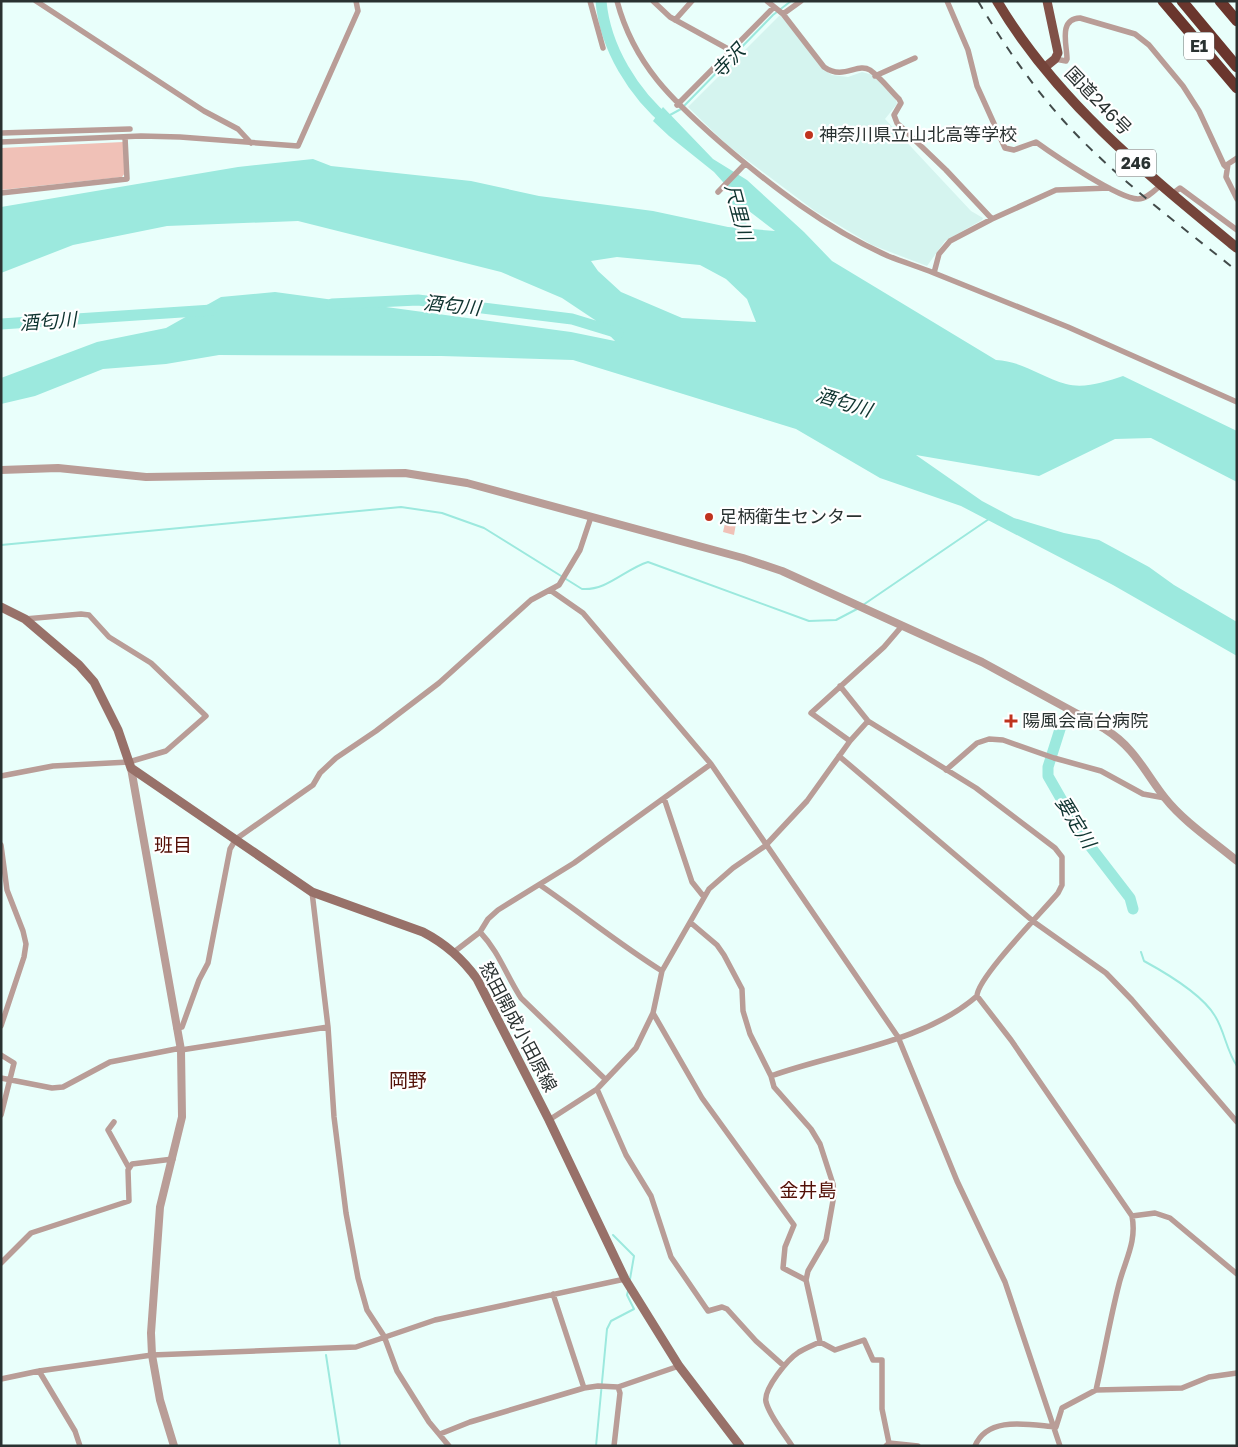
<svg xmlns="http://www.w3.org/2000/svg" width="1238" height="1447" viewBox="0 0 1238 1447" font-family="'Golos Text','Noto Sans JP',sans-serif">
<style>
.built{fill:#d5f4ef}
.green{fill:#f0c1b7}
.water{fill:#9ce9de;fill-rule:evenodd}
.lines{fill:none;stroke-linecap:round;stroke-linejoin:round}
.stream{stroke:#9ce9de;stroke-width:2}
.river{stroke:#9ce9de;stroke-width:11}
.minor{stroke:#b99d97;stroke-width:5.5}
.tertiary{stroke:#b99d97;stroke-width:8}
.secondary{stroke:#987169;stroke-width:9}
.primary{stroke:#805148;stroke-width:9}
.trunk{stroke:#75443a;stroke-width:10}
.motorway{stroke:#6a362d;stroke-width:11}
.rail{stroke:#424b4a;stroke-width:2;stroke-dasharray:9 9;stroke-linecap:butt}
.poi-dot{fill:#bf331e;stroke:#fff;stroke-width:2}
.labels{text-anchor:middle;stroke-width:4.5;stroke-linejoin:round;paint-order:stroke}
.shield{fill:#fff;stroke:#6a706f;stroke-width:1}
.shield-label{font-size:16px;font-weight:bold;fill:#2a3231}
.street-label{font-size:18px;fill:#2a3231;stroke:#fff}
.poi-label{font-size:18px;fill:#2a3231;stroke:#fff;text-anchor:start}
.water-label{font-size:19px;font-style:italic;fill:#0e332f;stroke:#fff}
.neighbourhood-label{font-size:19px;fill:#531007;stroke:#fff}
</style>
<rect width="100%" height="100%" fill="#e9fffb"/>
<!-- built -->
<path class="built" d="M780,15L826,71L832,75L848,77L862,72L873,75L896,100L897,104L885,119L971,211L983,218L982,220L945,241L927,266L872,245L815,211L727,145L688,107Z"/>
<!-- green -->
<path class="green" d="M123,142L125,173L122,177L1,190V148Z
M728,510L738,512L734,535L723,532Z"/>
<!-- water -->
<path class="water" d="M663,107L713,159L747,180L804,232L832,261L996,360C1022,361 1041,377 1066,384C1084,389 1105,382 1123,376L1237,431V482L1151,438L1115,439L1039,476L916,455L982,501L1014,518L1064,533L1099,540L1149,567L1174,585L1237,622V656L1113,585L961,506L880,478L796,429L573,360L441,356L219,355L166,364L103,369L35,396L1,404V378L97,342L166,328L221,297L275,292L571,332L615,341L595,320L562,298L501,272L298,221L167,226L73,245L1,273V207L238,167L313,159L331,166L471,181L539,196L653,211L728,227L775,231L749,211L714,172L669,136L653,121ZM617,257L700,265L726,279L747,299L756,322L682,318L621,292L598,271L591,261Z"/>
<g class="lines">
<!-- stream -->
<path class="stream" d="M684,106L773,15L791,1
M670,115L681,109
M1,545L401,507L442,513L484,528L582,589C607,591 625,569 648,562L809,621L836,620L857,609
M863,605L989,519
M1141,952L1144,961C1166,973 1202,994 1215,1016C1225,1032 1226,1050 1237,1066
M613,1235L634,1256L630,1279
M326,1355L340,1446
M596,1446L607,1329L611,1321L634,1309L627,1295L628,1291"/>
<!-- river -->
<path class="river" d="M601,1C605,48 634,94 669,123
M734,185C741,205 737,221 746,242
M332,304L418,300L572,319L618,333
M1,324L212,310
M1061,726L1048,767V776L1083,837L1130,898L1133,909"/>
<!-- minor -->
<path class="minor" d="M36,1L204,111L238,129L251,143
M590,1L603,48
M617,1C634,65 673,101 721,143C771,186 827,229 888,256C903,262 919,267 934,273
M653,1L670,17L730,50
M767,1L783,14L824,67C844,81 857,62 870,70C880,77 890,90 899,99L901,103L894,115L897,123L946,170L992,219
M947,1L968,50L977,86L1005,148L1014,150L1036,142C1054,155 1119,199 1138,199C1147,199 1155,190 1161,185
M783,14L801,1
M675,20L692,1
M1055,59L1066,61L1067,59C1067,45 1058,19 1080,18L1135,34L1149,45L1183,86L1199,111L1224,165L1227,168
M875,76L915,58
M677,105L774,7
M1,133L130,129
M1,142L141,136L180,137L298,146L358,11L356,1
M1237,158L1228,164L1226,177L1237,199
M1109,188L1056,190L992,219L950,241L939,254L934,273L1068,327L1237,402
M718,192L745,164
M1,193L127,179L125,137
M1172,194L1180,188L1237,230
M550,590L583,613L711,764L898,1037L957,1181L1005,1282L1060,1446
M840,686L868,721
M850,741L811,713L884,647L902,626
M839,756L1034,922L1106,973L1132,1000L1237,1122
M946,770L977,743L989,739L1003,740L1054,758L1101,771L1143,794L1165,798
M1,776L53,766L129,762L166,751L206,716L151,663L109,637L89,615L81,614L25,619
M664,798L692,882L704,897
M1,845L7,890L23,931L26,944L24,957L1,1026
M540,885C581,913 619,944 662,971
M312,892L328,1027L334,1117L346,1213L358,1278L367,1310L384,1336L397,1371L429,1422L449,1446
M691,923L717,945L724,955L742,989L743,1011L750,1034L771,1076L774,1087L811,1129L820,1144L833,1184L834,1195L826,1240L808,1271L806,1280L820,1342L835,1350L864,1340L873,1360H882V1409L889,1443
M480,932C499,952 506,975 521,998L605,1079
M454,952L480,932L488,919L498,910L574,863L711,764
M977,996L1011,1040L1132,1216C1137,1242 1125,1260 1119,1284C1110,1319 1104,1355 1096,1390
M653,1013L702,1098L794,1225L785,1247L783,1268L806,1280
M176,1028L182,1027L199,980L208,963L230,849L236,839L313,785L320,773L336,758L376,731L439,683L531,600L559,585L580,550L591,517
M181,1050L328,1027
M1,1055L14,1063L1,1115
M1,1078L52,1088L63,1087L110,1062L181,1048
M597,1089L626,1155L651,1196L671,1257L708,1311L722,1307L727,1309L756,1341L784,1366
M549,1120L597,1089L636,1048L653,1013L662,971L709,889L733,868L765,846L807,801L850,741L868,721L976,788L1055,848L1062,857V885L1058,893C1043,911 977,978 977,996C923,1043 838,1052 771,1076
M114,1122L108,1130L129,1168
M1132,1216L1155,1213L1170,1218L1237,1274
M1,1263L31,1233L129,1201L128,1170L132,1164L173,1159
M553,1294L584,1388
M39,1371L75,1431L80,1446
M1,1379L39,1371L152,1355L356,1347L435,1320L625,1279
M1056,1427L1062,1408L1096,1390L1182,1388L1209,1377L1237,1373
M440,1434L470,1422L584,1388L598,1386L618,1387L679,1366
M614,1446L620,1393L618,1387
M792,1446C784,1433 770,1417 766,1402C763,1389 788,1359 799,1352C806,1348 813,1345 820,1342
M886,1446L889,1443L918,1446
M975,1446C988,1415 1030,1425 1056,1427"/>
<!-- tertiary -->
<path class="tertiary" d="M1,470L58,468L146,477L405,473L467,483L743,558L782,571L982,662L1105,729C1135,748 1144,771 1165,798C1184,822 1213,841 1237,861
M131,768L181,1050L182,1117L160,1207L151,1333L152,1355L160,1400L174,1446"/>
<!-- secondary -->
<path class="secondary" d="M1,607L25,619L79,665L94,682L118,730L131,768L312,892L423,932C446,944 462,958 477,979L549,1120L625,1279L679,1366L740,1446"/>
<!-- primary -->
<path class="primary" d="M1044,68L1055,59L1058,53L1047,1"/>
<!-- trunk -->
<path class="trunk" d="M997,1C1056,101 1148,175 1237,248"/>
<!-- motorway -->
<path class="motorway" d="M1163,1L1237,88
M1182,1L1237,67
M1220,1L1237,21"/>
<!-- rail -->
<path class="rail" d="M978,1C1011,57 1049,110 1096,154C1140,196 1190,233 1237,271"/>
</g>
<!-- markers -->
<g class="poi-dot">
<circle cx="809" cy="135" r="5"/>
<circle cx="709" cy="517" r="5"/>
<path d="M1008.5 713.5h5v5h5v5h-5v5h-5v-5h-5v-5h5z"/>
</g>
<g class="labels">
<!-- shield labels -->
<g class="shield">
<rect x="1184" y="32.5" width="30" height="27" rx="4"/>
<rect x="1116" y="149.5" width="40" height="27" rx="4"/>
</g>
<g class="shield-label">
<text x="1199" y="52">E1</text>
<text x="1136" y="169">246</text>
</g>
<!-- street labels -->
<g class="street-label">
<text transform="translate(1098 101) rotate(46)" y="6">国道246号</text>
<text transform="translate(518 1027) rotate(62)" y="6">怒田開成小田原線</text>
</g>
<!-- poi labels -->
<g class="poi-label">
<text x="819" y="141">神奈川県立山北高等学校</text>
<text x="719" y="523">足柄衛生センター</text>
<text x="1022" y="727">陽風会高台病院</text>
</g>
<!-- water labels -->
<g class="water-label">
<text transform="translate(728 61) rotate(-46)" y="7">寺沢</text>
<text transform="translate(739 212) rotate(75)" y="7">尺里川</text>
<text transform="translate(452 305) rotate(6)" y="7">酒匂川</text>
<text transform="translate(48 321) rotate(-4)" y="7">酒匂川</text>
<text transform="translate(844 402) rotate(17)" y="7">酒匂川</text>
<text transform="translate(1076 822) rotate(58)" y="7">要定川</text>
</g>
<!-- neighbourhood labels -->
<g class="neighbourhood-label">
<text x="173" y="852">班目</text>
<text x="408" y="1087">岡野</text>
<text x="808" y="1197">金井島</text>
</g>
</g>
<!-- border -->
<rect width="1238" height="1447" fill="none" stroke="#2a3231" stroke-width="5"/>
</svg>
